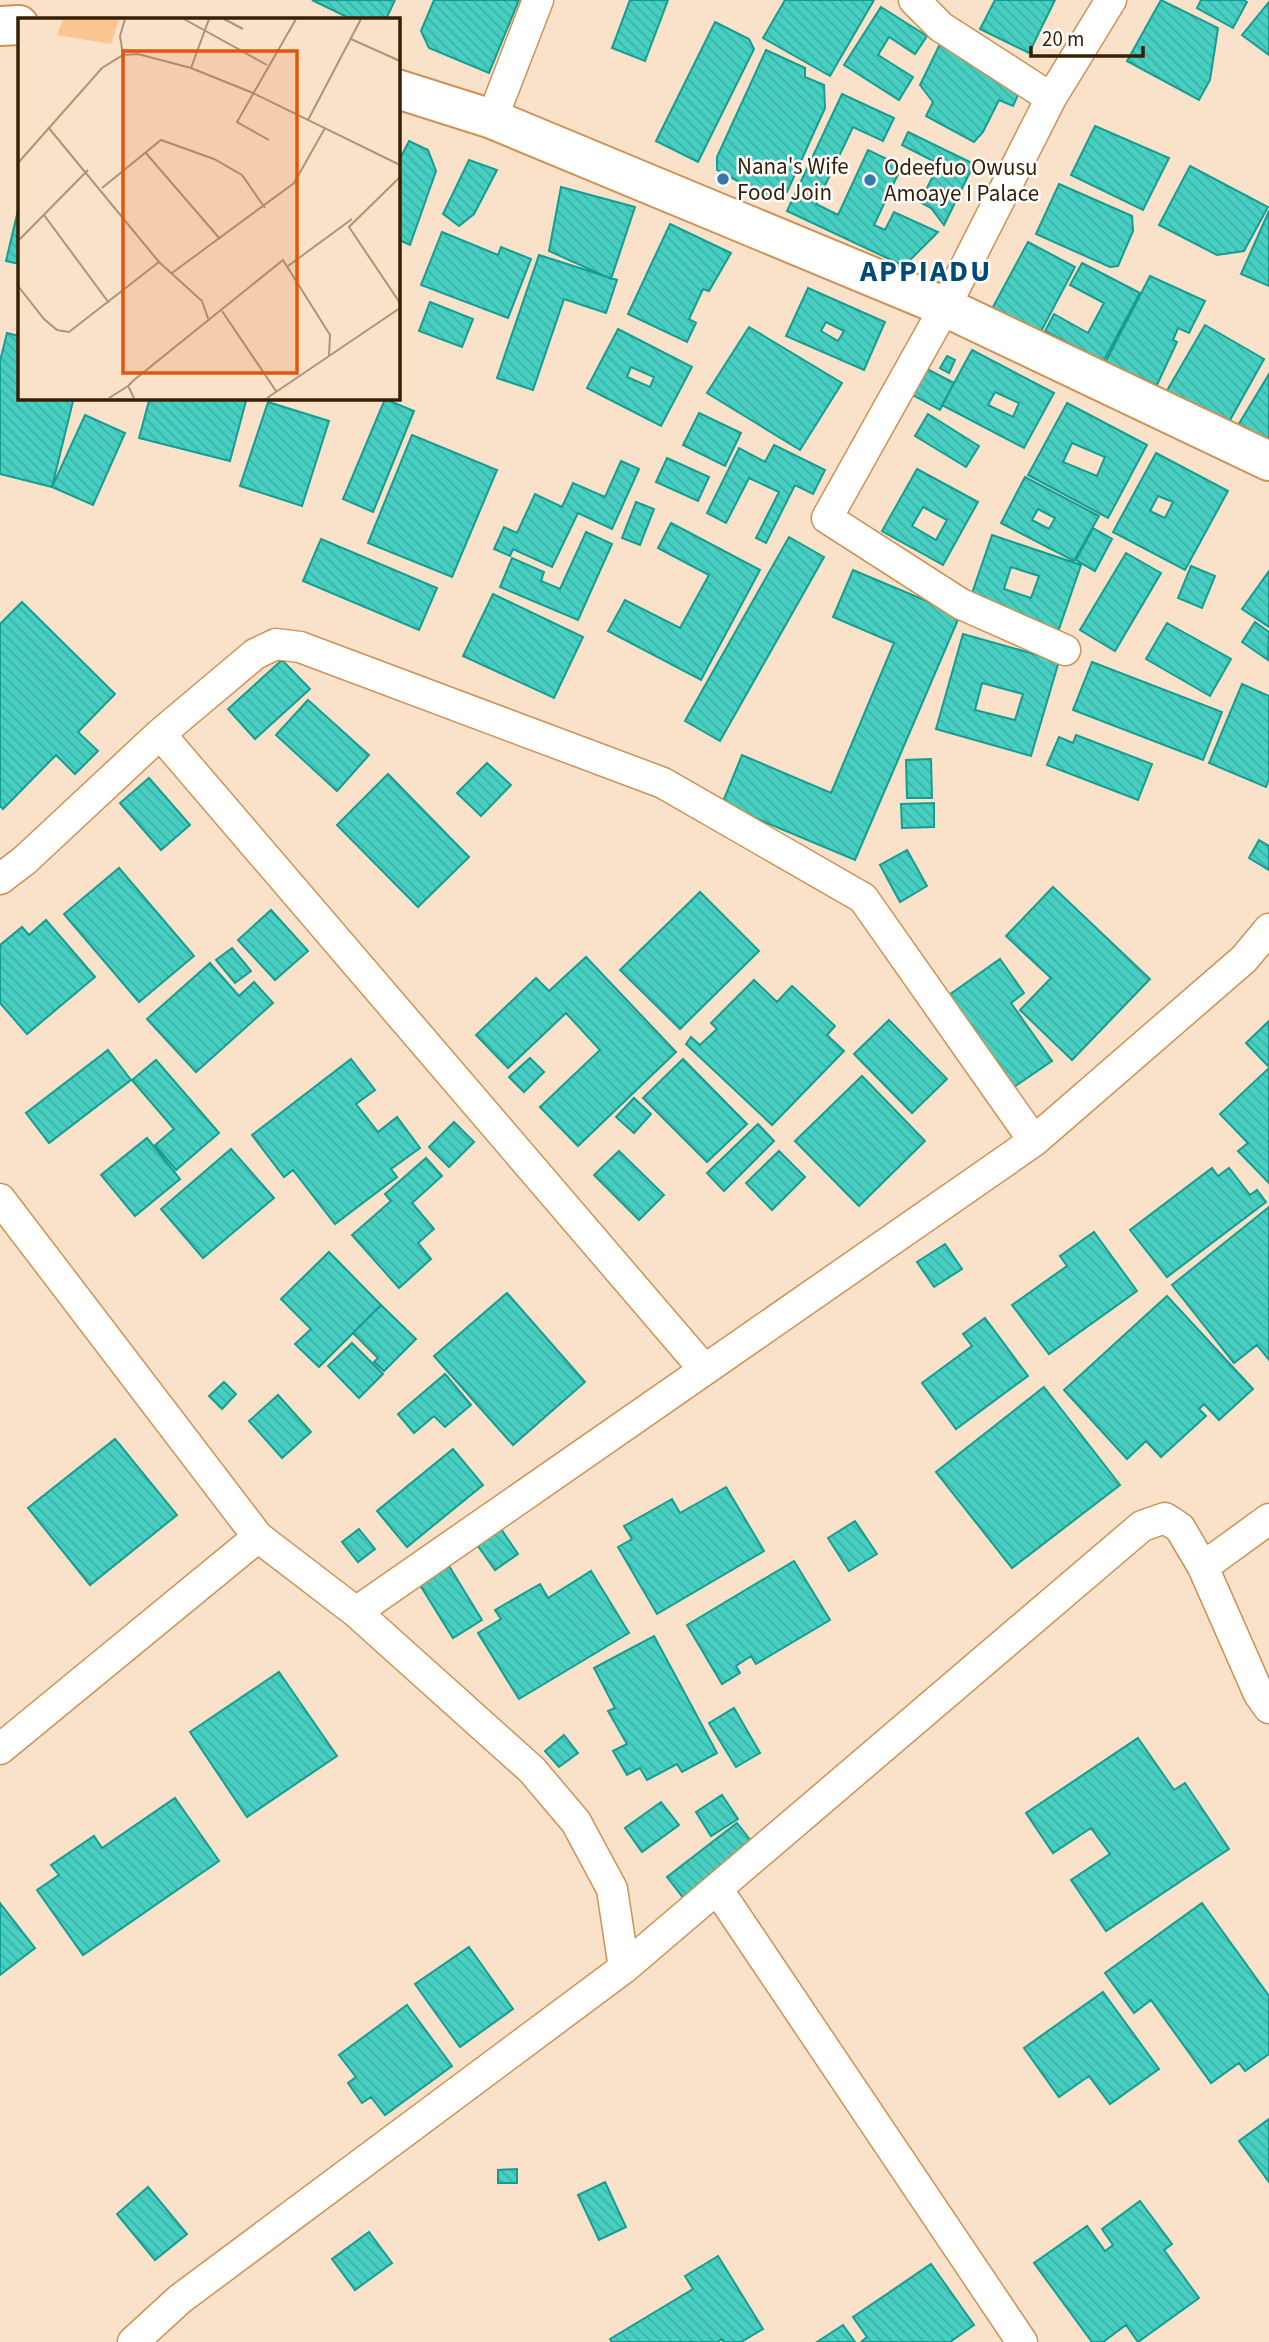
<svg xmlns="http://www.w3.org/2000/svg" width="1269" height="2342" viewBox="0 0 1269 2342" font-family="'Source Sans 3',sans-serif">
<style>
.building{fill:url(#building-back-hatch);stroke:#159d92;stroke-width:2;fill-rule:evenodd}
.lines{fill:none;stroke-linecap:round;stroke-linejoin:round}
.street-casing{stroke:#cd9254;stroke-width:33}
.secondary-casing{stroke:#cd9254;stroke-width:42}
.street{stroke:#fff;stroke-width:30}
.secondary{stroke:#fff;stroke-width:38}
.poi-dot{fill:#3578ae;stroke:#fff;stroke-width:2.5}
.labels{text-anchor:middle;stroke-width:5;stroke-linejoin:round;paint-order:stroke}
.poi-label{font-size:23px;fill:#371f04;stroke:#fff;text-anchor:start}
.district-label{font-size:30px;font-weight:bold;letter-spacing:2px;fill:#014977;stroke:#fff}
.inset-road{fill:none;stroke:#ac937a;stroke-width:2}
.view{fill:#df560c;fill-opacity:0.15;stroke:#df560c;stroke-width:3.5}
.inset-edge{fill:none;stroke:#371f04;stroke-width:3.5}
</style>
<defs>
<pattern id="building-back-hatch" width="6" height="6" patternUnits="userSpaceOnUse" patternTransform="scale(1.75)"><rect width="6" height="6" fill="#47cfc2"/><path d="M-1 5l2 2M0 0l6 6M5-1l2 2" fill="none" stroke="#3fb1a5"/></pattern>
</defs>
<rect width="100%" height="100%" fill="#fae1c9"/>
<!-- building -->
<path class="building" d="M312,0H395L386,19H351Z
M434,0H519L489,73L429,48L421,31Z
M630,0H668L645,61L612,48Z
M785,0H874L830,76L763,38Z
M995,0H1055L1029,53L980,29Z
M1161,0L1218,28L1210,80L1199,100L1127,61Z
M1201,0H1243L1247,2L1233,28L1197,8Z
M1269,2V55L1242,35Z
M881,7L927,36L915,54L889,37L878,55L913,77L899,100L844,65Z
M715,22L749,39L754,49L698,162L656,141Z
M940,44L1023,84L1013,106L999,100L983,132L974,142L926,116L933,102L920,85Z
M766,50L805,68V77L824,85L825,108L787,192L771,199L717,170V157Z
M842,94L894,118L883,141L853,127L816,204L838,215L868,150L902,166L874,225L885,230L894,212L938,232L904,266L787,211Z
M1095,126L1169,158L1143,210L1071,175Z
M908,132L974,164L944,225L931,208L920,202L939,164L902,145Z
M409,141L428,150L436,171L410,245L397,239V154L401,157Z
M469,160L497,170L474,214L459,226L443,214Z
M1190,166L1268,207L1244,251L1217,255L1159,225Z
M1059,184L1132,216L1133,231L1118,266L1110,267L1036,234Z
M561,187L635,207L611,279L549,251Z
M19,206V264L6,261Z
M1269,211V286L1241,274Z
M670,224L731,253L709,291L703,289L689,319L696,323L687,342L628,314Z
M442,232L498,255L501,247L531,259L508,318L421,285Z
M1028,242L1075,267L1035,343L987,318Z
M539,255L617,280L606,313L564,299L533,390L497,378Z
M1082,263L1140,293L1103,362L1045,331L1054,314L1088,333L1104,303L1070,285Z
M1150,276L1205,301L1189,333L1178,328L1173,340L1177,342L1157,385L1105,363Z
M808,288L885,322L864,370L786,336ZM826,322L844,331L838,341L821,331Z
M430,302L473,319L462,347L419,331Z
M1205,325L1264,359L1225,429L1165,394Z
M749,327L842,383L800,450L707,393Z
M618,329L692,367L661,426L587,388ZM631,367L654,377L650,387L627,377Z
M7,333L19,336V397H74L52,487L0,474V361Z
M972,350L1054,393L1024,448L942,405ZM995,392L1019,403L1013,417L988,405Z
M947,356L955,360L949,373L940,368Z
M927,369L954,383L940,410L913,395Z
M1269,374V459L1231,437Z
M150,397H247L230,461L139,438Z
M385,399L414,411L373,512L343,499Z
M268,402L329,421L302,506L240,486Z
M1067,403L1147,445L1108,518L1028,475ZM1072,443L1105,457L1097,476L1063,462Z
M699,413L741,433L725,466L683,445Z
M928,414L979,446L966,467L915,436Z
M85,415L125,433L93,505L52,487Z
M412,435L497,470L452,577L368,543Z
M774,445L825,470L813,494L795,485L766,543L756,538L779,492L749,478L726,523L707,513L739,448L765,462Z
M1156,453L1228,491L1185,570L1113,532ZM1158,496L1173,502L1165,518L1150,511Z
M667,458L709,477L698,501L656,482Z
M621,461L639,469L612,529L578,513L552,567L513,549L510,556L494,549L504,527L517,533L535,494L562,507L573,483L605,497Z
M917,469L978,502L943,565L882,531ZM923,507L947,520L936,540L912,526Z
M1025,477L1099,516L1074,561L1001,523ZM1038,509L1055,518L1049,529L1032,520Z
M636,502L654,509L640,545L622,538Z
M671,523L760,570L701,680L608,631L625,600L680,628L709,575L658,548Z
M1093,528L1112,539L1095,571L1076,560Z
M586,532L612,544L578,620L500,587L512,558L544,572L541,581L560,589Z
M992,535L1081,565L1058,632L969,602ZM1011,567L1039,576L1031,598L1004,589Z
M789,537L824,557L720,741L685,721Z
M321,539L437,588L419,630L303,581Z
M1126,553L1161,573L1115,651L1080,630Z
M1191,566L1215,576L1202,608L1178,598Z
M853,570L960,615L855,860L722,804L742,755L831,793L894,643L833,617Z
M1269,571V627L1242,609Z
M493,594L583,637L554,698L463,656Z
M22,602L115,694L78,732L98,751L75,774L56,755L3,809L0,806V624Z
M1255,622L1269,632L1268,660L1242,642Z
M1167,623L1231,659L1210,696L1146,659Z
M963,634L1059,661L1031,756L936,729ZM982,683L1023,694L1015,720L975,710Z
M282,660L310,689L255,739L228,709Z
M1092,662L1222,712L1203,760L1073,710Z
M1242,684L1269,696V779L1266,787L1209,763Z
M308,700L369,755L337,791L276,735Z
M1076,735L1152,764L1138,800L1047,765L1059,737L1073,743Z
M931,759L932,798H907L906,760Z
M487,763L511,785L481,816L457,793Z
M388,774L469,857L418,907L337,825Z
M149,778L190,825L161,850L120,803Z
M934,803V827L902,828L901,804Z
M1259,840L1269,846V870L1249,858Z
M907,850L927,886L900,902L880,865Z
M119,868L194,956L139,1002L64,914Z
M1053,887L1150,979L1072,1060L1020,1010L1051,978L1006,936Z
M700,892L759,951L680,1029L620,970Z
M271,910L308,951L275,980L238,940Z
M46,920L95,977L27,1034L0,1003V945L22,927L29,935Z
M232,948L251,971L235,983L216,960Z
M586,957L676,1052L578,1146L540,1107L600,1050L566,1013L508,1068L476,1035L536,978L549,991Z
M1000,959L1024,993L1011,1003L1052,1061L1014,1087L949,995Z
M210,963L239,996L254,982L273,1003L196,1072L147,1019Z
M754,980L777,1002L792,986L835,1026L827,1035L844,1051L772,1125L686,1044L691,1037L700,1045L717,1029L711,1023Z
M889,1020L947,1079L912,1113L854,1054Z
M1269,1021V1067L1246,1043Z
M108,1050L131,1080L49,1143L26,1113Z
M530,1058L544,1072L524,1092L509,1077Z
M351,1059L375,1090L356,1104L378,1132L397,1117L420,1148L391,1169L397,1177L335,1224L293,1170L284,1177L252,1135Z
M683,1059L747,1124L707,1162L643,1098Z
M156,1060L219,1133L176,1170L155,1145L174,1129L132,1080Z
M1269,1068V1183L1238,1151L1248,1143L1220,1114Z
M862,1076L925,1141L859,1206L795,1141Z
M634,1098L651,1114L634,1133L616,1117Z
M454,1122L474,1142L449,1167L429,1147Z
M758,1124L774,1141L724,1191L707,1173Z
M147,1138L180,1179L135,1216L101,1175Z
M231,1149L274,1198L203,1258L161,1209Z
M619,1151L664,1195L639,1220L594,1175Z
M779,1151L805,1177L772,1210L746,1183Z
M426,1158L442,1176L412,1203L434,1229L418,1243L431,1259L399,1288L352,1235L391,1201L385,1194Z
M1212,1168L1218,1176L1229,1168L1250,1195L1257,1190L1266,1202L1167,1277L1130,1230Z
M1269,1207V1360L1257,1345L1234,1363L1172,1285Z
M1094,1232L1137,1291L1049,1354L1012,1305L1067,1266L1060,1256Z
M945,1244L962,1269L934,1287L917,1262Z
M329,1252L381,1305L319,1367L295,1344L311,1329L281,1299Z
M507,1293L585,1382L513,1445L434,1356Z
M1167,1296L1253,1389L1219,1420L1204,1404L1199,1409L1206,1416L1161,1457L1146,1441L1127,1459L1064,1390Z
M381,1305L416,1339L384,1371L374,1362L378,1358L353,1333Z
M985,1318L1028,1376L956,1429L922,1383L972,1346L963,1334Z
M352,1343L383,1374L359,1398L328,1366Z
M445,1374L471,1405L445,1427L434,1416L414,1433L398,1414Z
M224,1382L236,1394L222,1409L209,1396Z
M1044,1387L1120,1485L1012,1568L936,1472Z
M278,1395L311,1432L282,1458L249,1421Z
M115,1439L177,1515L90,1585L28,1508Z
M453,1449L483,1485L407,1547L377,1511Z
M726,1487L764,1551L657,1614L618,1547L632,1539L624,1526L672,1499L680,1513Z
M855,1521L877,1554L849,1571L828,1538Z
M497,1523L518,1554L495,1570L473,1539Z
M359,1529L375,1549L358,1562L342,1542Z
M794,1561L830,1620L756,1664L751,1656L736,1666L740,1673L722,1684L687,1625Z
M449,1566L482,1620L453,1638L420,1585Z
M591,1571L629,1633L519,1699L478,1633L501,1619L495,1610L540,1584L548,1598Z
M654,1636L717,1753L682,1772L677,1764L647,1780L640,1768L627,1775L613,1751L627,1744L608,1711L615,1708L594,1668Z
M279,1672L337,1756L247,1817L190,1732Z
M734,1708L760,1753L736,1767L709,1723Z
M564,1735L578,1753L559,1767L545,1751Z
M1138,1738L1174,1790L1185,1783L1229,1849L1106,1931L1071,1880L1110,1854L1091,1828L1053,1853L1026,1813Z
M722,1795L738,1819L711,1836L696,1812Z
M175,1798L219,1861L83,1955L37,1890L59,1875L51,1865L94,1836L102,1848Z
M661,1802L679,1825L642,1852L625,1828Z
M737,1823L755,1846L685,1900L667,1877Z
M0,1903L35,1948L0,1975Z
M1202,1903L1269,1996V2054L1245,2071L1239,2063L1211,2083L1151,2000L1134,2013L1105,1973Z
M469,1947L513,2009L460,2047L415,1984Z
M1103,1992L1159,2069L1110,2104L1089,2076L1059,2097L1024,2048Z
M407,2005L452,2066L385,2115L371,2097L362,2103L348,2083L356,2077L339,2055Z
M1269,2119V2182L1239,2141Z
M517,2169V2183H498V2170Z
M605,2182L626,2227L599,2240L578,2195Z
M148,2187L187,2234L155,2260L117,2214Z
M1140,2201L1172,2244L1164,2250L1199,2298L1138,2342L1126,2325L1103,2342H1092L1034,2263L1087,2226L1105,2251L1113,2245L1102,2229Z
M369,2232L392,2263L355,2290L332,2259Z
M718,2256L763,2329L741,2342H724L722,2339L717,2342H612L610,2339L693,2289L685,2276Z
M931,2264L974,2325L950,2342H861L867,2337L853,2317Z
M843,2325L855,2342H817Z"/>
<g class="lines">
<!-- street casing -->
<g class="street-casing">
<path id="street" d="M914,0L941,27L1051,98
M492,119L538,0
M1065,650L961,604L827,518L945,307L1051,98L1111,0
M160,734L703,1368
M0,879L25,860L160,734L255,654L276,644L300,647L663,783L863,898L1034,1141
M0,1199L258,1537L356,1612L532,1770L576,1822L612,1889L624,1968
M1203,1567L1269,1519
M356,1612L1034,1141L1244,959L1269,929
M0,1749L258,1537
M718,1890L1022,2342
M133,2342L180,2299L624,1968L1142,1526L1165,1518L1180,1528L1203,1567L1259,1694L1269,1708"/>
</g>
<!-- secondary casing -->
<g class="secondary-casing">
<path id="secondary" d="M0,26L19,25
M397,89L492,119L945,307L1269,461"/>
</g>
<!-- street -->
<use href="#street" class="street"/>
<!-- secondary -->
<use href="#secondary" class="secondary"/>
</g>
<!-- markers -->
<g class="poi-dot">
<circle cx="723" cy="179" r="7"/>
<circle cx="870" cy="180" r="7"/>
</g>
<g class="labels">
<!-- poi labels -->
<g class="poi-label">
<text x="737" y="174">Nana's Wife<tspan x="737" dy="26">Food Join</tspan></text>
<text x="884" y="175">Odeefuo Owusu<tspan x="884" dy="26">Amoaye I Palace</tspan></text>
</g>
<!-- district labels -->
<g class="district-label">
<text x="926" y="281">APPIADU</text>
</g>
</g>
<!-- overview -->
<g transform="translate(18 18)">
<rect width="382" height="382" fill="#fae1c9"/>
<path d="M45,1H95L101,3L93,26L39,17Z" fill="#fac591"/>
<path class="inset-road" d="M166,1L249,47M206,1L225,11M333,21L382,43M105,37L102,18L107,1M173,50L191,1M290,102L343,1M30,109L141,244L184,283L191,303M251,122L219,104L278,1M127,134L202,221M0,145L84,50L105,37L120,36L173,50L235,75L382,147M382,159L331,209L382,285M84,170L143,122L196,141L224,157L247,190M26,197L91,285M0,223L70,152M270,248L334,201M154,255L276,165L307,110M0,268L26,301L39,312L51,314L141,244M204,293L258,373M91,380L110,368M116,380L110,368L116,362L265,242L312,317L311,338M249,380L382,290"/>
<path class="view" d="M105,33H279V355H105Z"/>
<rect width="382" height="382" class="inset-edge"/>
</g>
<!-- scale -->
<path d="M1031 46v10h112v-10" fill="none" stroke="#371f04" stroke-width="3.5"/>
<text x="1042" y="46" font-size="21" fill="#371f04" stroke="#ffffff" stroke-width="5" paint-order="stroke">20 m</text>
</svg>
